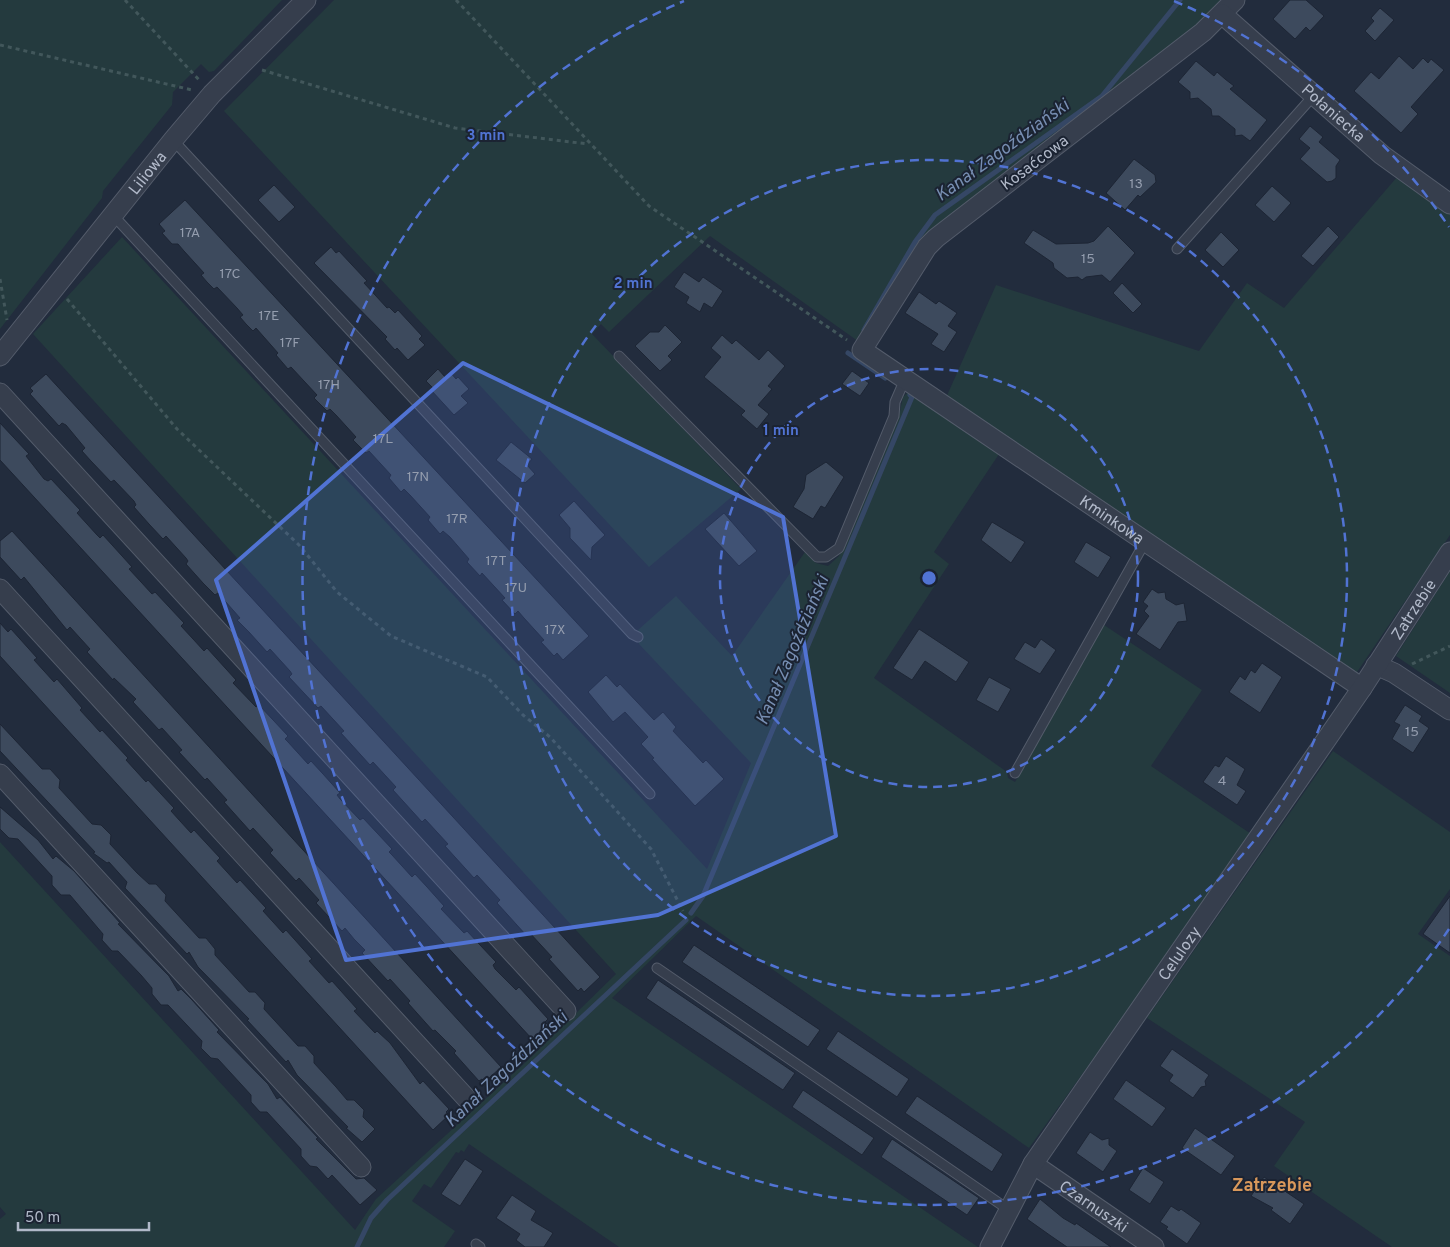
<svg xmlns="http://www.w3.org/2000/svg" width="1450" height="1247" viewBox="0 0 1450 1247" font-family="Overpass,sans-serif">
<style>
.green{fill:#243a3e}
.lines{fill:none;stroke-linecap:round;stroke-linejoin:round}
.stream{stroke:#354765;stroke-width:5}
.building{fill:#3d4a5d;stroke:#1d2534}
.lane-casing{stroke:#545c6b;stroke-width:11}
.street-casing{stroke:#545c6b;stroke-width:21}
.path{stroke:#42575b;stroke-width:3;stroke-dasharray:4 4;stroke-linecap:butt}
.lane{stroke:#363e4d;stroke-width:9}
.street{stroke:#363e4d;stroke-width:19}
.marked{fill:#5173d3;fill-opacity:0.2;stroke:#5173d3;stroke-width:4;stroke-linejoin:round}
.ring{fill:none;stroke:#5173d3;stroke-width:2.5;stroke-dasharray:9 6}
.labels{text-anchor:middle;stroke-width:4;stroke-linejoin:round;paint-order:stroke}
.number-label{font-size:14px;fill:#949dae}
.street-label{font-size:16px;fill:#b1b9c9;stroke:#1b2332}
.water-label{font-size:18px;font-style:italic;fill:#778eb2;stroke:#1b2332}
.neighbourhood-label{font-size:18px;font-weight:bold;fill:#d9985b;stroke:#1b2332}
.centre{fill:#5173d3;stroke:#1b2332;stroke-width:2.5}
.ring-label{font-size:15px;text-anchor:middle;font-weight:bold;fill:#5173d3;stroke:#1b2332;stroke-width:4;stroke-linejoin:round;paint-order:stroke}
</style>
<rect width="100%" height="100%" fill="#222c3d"/>
<!-- green -->
<path class="green" d="M0,0H282L214,71L209,72L201,64L173,92L172,105L103,191L102,198L0,329Z
M334,0H1221L1198,24L1014,166L930,237L862,344L710,236L609,332L601,324L592,334L741,489L649,567L224,111Z
M1398,176L1450,211V535L1355,675L945,400L996,285L1199,351L1247,283L1284,308Z
M122,237L707,869L751,763L639,644L638,630L676,596L732,656L805,552L816,563L828,566L839,556L898,420L903,397L910,390L1001,451L934,552L949,564L874,678L1007,772L1008,778L1015,782L1104,625L1202,690L1151,766L1254,836L1029,1148L696,916L612,998L978,1247H619L469,1144L464,1152L461,1150L459,1153L456,1152L431,1188L424,1184L412,1201L455,1231L444,1247H0V1219L6,1214L0,1207V842L355,1230L376,1199L527,1061L616,974L33,334Z
M1450,571V693L1396,656Z
M1333,751L1450,832V889L1418,934L1450,956V1247H1392L1274,1166L1305,1122L1147,1018Z"/>
<g class="lines">
<!-- stream -->
<path class="stream" d="M864,330L915,242L935,215L1102,96L1180,0
M848,353L885,378
M691,913L703,896L912,397L910,395
M357,1247L371,1218L387,1200L686,920"/>
</g>
<!-- building -->
<path class="building" d="M1290,0H1306L1324,16L1310,31L1306,27L1295,39L1273,19Z
M1380,8L1394,20L1375,41L1365,31L1374,21L1371,18Z
M1399,56L1413,69L1423,58L1428,63L1431,59L1444,70L1411,107L1418,114L1401,133L1354,91L1371,72L1379,79Z
M1196,61L1214,76L1217,72L1225,79L1234,86L1230,89L1267,120L1250,141L1242,135L1235,136V129L1219,116H1212L1211,109L1198,98L1190,99V92L1178,82Z
M1310,126L1323,137L1319,142L1340,160L1336,166V178L1332,181L1327,182L1300,159L1310,148L1299,139Z
M1134,159L1155,175L1156,182L1140,197L1138,195L1125,210L1106,193Z
M274,185L295,207L279,222L258,200Z
M1272,186L1291,203L1274,222L1255,205Z
M185,200L589,636L563,660L557,653L554,656L541,642L544,640L524,618L518,611L515,614L502,600L505,598L482,573L480,576L467,562L469,559L450,537L443,531L440,534L428,520L430,517L410,495L404,489L401,492L389,478L391,475L369,451L366,453L353,440L356,437L336,415L330,409L327,411L314,398L317,395L291,367L288,369L276,355L278,353L256,328L253,331L246,324L240,317L243,315L237,308L217,287L214,289L207,282L201,275L204,273L184,251L178,244H172L162,233L165,231L159,224Z
M1108,226L1135,253L1110,282L1102,275L1086,277L1082,280L1078,277L1067,278L1054,268L1053,263L1024,243L1033,230L1056,244L1088,243L1094,241Z
M1328,226L1339,237L1313,266L1301,256Z
M1221,232L1239,250L1223,267L1205,250Z
M331,247L336,253L339,251L352,265L367,281L364,283L387,308L389,307L395,313L398,310L422,336L419,339L425,345L408,360L397,348L395,350L385,339L387,337L314,263Z
M684,272L699,282L703,277L723,291L712,308L704,303L700,312L686,303L689,297L674,287Z
M1122,283L1142,304L1133,313L1113,293Z
M919,292L936,304L939,301L957,313L948,326L957,332L944,352L931,344L938,334L905,313Z
M665,325L682,342L668,356L672,360L660,371L635,346L650,332H659Z
M722,335L732,344L736,340L759,360L768,350L785,366L768,386L772,389L758,405L769,414L757,429L741,415L745,411L704,377L721,357L711,348Z
M438,369L445,377L450,372L456,379L458,377L469,389L461,396L468,403L454,415L431,390L433,388L426,381Z
M852,371L869,383L860,396L842,384Z
M46,374L600,977L584,992L581,988L578,991L549,959L552,957L540,944L529,932L526,935L497,903L500,900L477,875L474,878L445,846L448,844L425,819L422,822L393,790L396,787L373,762L370,765L341,733L344,731L321,706L318,708L289,677L292,674L290,671L270,649L267,652L249,632L237,620L240,618L218,593L215,595L203,583L186,564L188,561L186,558L166,536L163,539L149,524L134,507L136,505L134,501L114,480L111,482L91,461L82,451L85,448L66,425L62,423L59,426L30,394L33,391L30,388Z
M0,423L29,454L26,456L44,479L48,481L51,479L80,510L77,513L97,535L100,538L103,535L132,567L129,569L141,582L152,594L155,592L184,623L181,626L193,639L204,651L207,648L236,680L233,683L256,707L259,705L288,736L285,739L288,742L308,764L311,761L323,774L340,793L337,795L340,799L360,820L363,818L392,849L389,852L392,855L412,877L415,874L427,887L444,906L441,909L464,933L467,931L480,945L496,962L493,965L495,969L516,990L519,987L548,1019L545,1022L548,1025L532,1039L0,460Z
M511,442L532,459L527,465L535,474L525,483L496,460Z
M826,462L844,477L825,508L821,506L813,519L793,507L804,489L806,475Z
M574,501L605,535L592,547L591,560L570,538V528L559,515Z
M724,513L757,551L739,566L705,529Z
M992,522L1025,542L1011,563L981,540Z
M12,531L501,1067L485,1082L482,1079L479,1081L454,1053L456,1051L435,1030L433,1031L408,1003L410,1001L390,979L388,981L362,953L365,950L354,939L345,928L342,931L316,903L319,900L299,878L296,881L270,853L273,850L264,840L253,828L250,831L224,802L227,800L207,778L205,780L179,752L182,750L162,728L159,730L133,702L136,699L114,678L113,680L87,652L90,649L70,627L67,630L24,577L21,580L0,557V541Z
M1086,542L1111,557L1098,578L1074,562Z
M1152,589L1158,593L1165,592L1166,599L1176,605L1184,603L1187,621L1178,622L1160,650L1136,634L1149,616L1144,611L1148,606L1143,602Z
M0,623L8,632L11,629L37,658L34,660L54,682L57,679L82,708L80,710L91,722L100,732L102,730L128,758L126,760L146,782L148,780L174,808L171,811L180,821L191,833L194,830L220,858L217,861L237,883L240,880L266,908L263,911L283,933L286,930L312,959L309,961L329,983L332,981L357,1009L354,1011L375,1033L377,1031L390,1043L420,1084L423,1081L449,1109L446,1112L449,1115L433,1130L0,656Z
M919,629L969,662L956,682L925,661L912,680L893,668Z
M1041,639L1056,650L1040,674L1014,659L1025,642L1035,648Z
M1262,663L1282,677L1260,713L1229,692L1240,676L1245,680L1251,670L1255,673Z
M606,675L617,687L620,684L654,720L663,712L676,727L673,731L703,763L706,760L724,779L695,806L652,759L654,758L641,744L648,737L625,712L613,722L588,692Z
M989,677L1011,689L998,712L976,700Z
M1405,705L1422,716L1419,721L1429,728L1413,753L1392,739L1400,725L1394,722Z
M0,724L42,769H50L60,780L59,788L92,824L101,825L111,835L110,844L137,873L149,884H156L166,895L165,901L199,938H206L215,949V955L249,992H255L265,1003L264,1009L298,1046H305L314,1056V1063L336,1087L347,1100H354L364,1110L363,1117L375,1129L362,1142L346,1128L348,1127L297,1075L288,1060L286,1062L247,1020L249,1019L198,967L189,952L187,954L125,888L127,882L109,862L107,863L93,853L95,852L0,751Z
M1226,756L1245,769L1237,785L1246,791L1237,805L1203,782L1215,765L1219,767Z
M0,807L38,840L53,859L56,856L74,871L120,923L118,924L169,976L178,991L181,989L192,1000L219,1030L217,1032L268,1084L277,1099L280,1097L318,1138L316,1139L356,1179L364,1178L377,1190L360,1205L332,1175L328,1179L317,1167L310,1166L301,1156V1149L267,1112H260L251,1102V1095L218,1059L211,1058L201,1048L202,1041L168,1005H161L152,994V988L141,975L118,951H112L102,940L103,934L70,895H61L52,885V876L18,839L9,838L0,829Z
M1450,896V953L1423,934Z
M694,945L820,1030L808,1047L682,962Z
M658,980L795,1073L783,1090L646,998Z
M838,1031L909,1079L897,1097L826,1049Z
M1172,1049L1209,1075L1205,1081L1206,1086L1201,1087L1193,1098L1169,1081L1173,1075L1160,1066Z
M1126,1080L1166,1108L1152,1127L1113,1099Z
M803,1090L874,1138L862,1155L792,1107Z
M917,1096L1003,1154L992,1172L905,1113Z
M1195,1128L1235,1156L1221,1175L1182,1148Z
M1090,1132L1102,1140L1109,1138V1145L1117,1151L1103,1172L1076,1153Z
M892,1139L979,1198L967,1215L881,1157Z
M465,1159L483,1171L460,1206L441,1194Z
M1143,1168L1164,1182L1150,1204L1129,1190Z
M1264,1177L1304,1204L1290,1224L1271,1210L1273,1208L1251,1196Z
M512,1195L536,1211L531,1220L553,1233L544,1247H525L516,1240L520,1234L496,1218Z
M1040,1199L1063,1218L1075,1225L1076,1223L1111,1247H1067L1051,1236L1027,1219Z
M1171,1206L1179,1211L1181,1209L1201,1223L1187,1244L1166,1229L1168,1227L1160,1222Z"/>
<g class="lines">
<!-- lane casing -->
<g class="lane-casing">
<path id="lane" d="M173,140L632,634L638,637
M112,214L650,794
M1177,249L1315,94
M619,356L817,557H826L839,548L894,416L895,402L905,379
M1015,773L1145,542
M657,968L1009,1210
M476,1244L480,1247"/>
</g>
<!-- street casing -->
<g class="street-casing">
<g id="street">
<path id="s1" d="M1235,0L1203,32L936,238L927,247L862,350L1362,688"/>
<path id="s2" d="M1222,14L1382,155L1450,204"/>
<path id="s3" d="M0,356L173,140L212,94L306,0"/>
<path d="M0,393L566,1011"/>
<path d="M0,589L467,1099"/>
<path d="M1376,665L1394,673L1450,710"/>
<path d="M0,774L361,1167"/>
<path id="s4" d="M1033,1164L1154,1247"/>
<path id="s5" d="M990,1247L1033,1164L1362,688L1450,552"/>
</g>
</g>
<!-- path -->
<path class="path" d="M125,0L201,82
M456,0L649,206L847,340
M0,45L192,90
M262,70L455,128L588,144
M0,279L7,320
M67,299L177,429L300,546L337,592L391,636L487,677L523,715L550,737L651,849L683,911
M1412,664L1450,646"/>
<!-- lane -->
<use href="#lane" class="lane"/>
<!-- street -->
<use href="#street" class="street"/>
</g>
<!-- marked area -->
<path class="marked" d="M463,363L783,517L836,836L658,915L346,960L216,580Z"/>
<!-- distance rings -->
<g class="ring">
<circle cx="929" cy="578" r="209"/>
<circle cx="929" cy="578" r="418"/>
<path d="M1449 929A627 627 0 1 1 684 1M1174 1A627 627 0 0 1 1449 227"/>
</g>
<g class="labels">
<!-- number labels -->
<g class="number-label">
<text x="1136" y="188">13</text>
<text x="190" y="237">17A</text>
<text x="1088" y="263">15</text>
<text x="230" y="278">17C</text>
<text x="269" y="320">17E</text>
<text x="290" y="347">17F</text>
<text x="329" y="389">17H</text>
<text x="383" y="443">17L</text>
<text x="418" y="481">17N</text>
<text x="457" y="523">17R</text>
<text x="496" y="565">17T</text>
<text x="516" y="592">17U</text>
<text x="555" y="634">17X</text>
<text x="1412" y="736">15</text>
<text x="1222" y="785">4</text>
</g>
<!-- street labels -->
<g class="street-label">
<text dy="6" stroke="none"><textPath href="#s2" startOffset="149">Połaniecka</textPath></text>
<text transform="translate(1034 162) rotate(-37)" y="6">Kosaćcowa</text>
<text dy="6" stroke="none"><textPath href="#s3" startOffset="235">Liliowa</textPath></text>
<text dy="6" stroke="none"><textPath href="#s1" startOffset="819">Kminkowa</textPath></text>
<text dy="6" stroke="none"><textPath href="#s5" startOffset="766">Zatrzebie</textPath></text>
<text dy="6" stroke="none"><textPath href="#s5" startOffset="350">Celulozy</textPath></text>
<text dy="6" stroke="none"><textPath href="#s4" startOffset="74">Czarnuszki</textPath></text>
</g>
<!-- water labels -->
<g class="water-label">
<text transform="translate(1002 150) rotate(-36)" y="6">Kanał Zagoździański</text>
<text transform="translate(792 650) rotate(-67)" y="6">Kanał Zagoździański</text>
<text transform="translate(506 1069) rotate(-43)" y="6">Kanał Zagoździański</text>
</g>
<!-- neighbourhood labels -->
<g class="neighbourhood-label">
<text x="1272" y="1191">Zatrzebie</text>
</g>
</g>
<circle cx="929" cy="578" r="8" class="centre"/>
<g class="ring-label">
<text x="486" y="140">3 min</text>
<text x="633" y="288">2 min</text>
<text x="781" y="435">1 min</text>
</g>
<!-- scale -->
<path d="M18 1222v8h131v-8" fill="none" stroke="#b1b9c9" stroke-width="2.5"/>
<text x="25" y="1222" font-size="15" fill="#b1b9c9" stroke="#1b2332" stroke-width="4" paint-order="stroke">50 m</text>
</svg>
